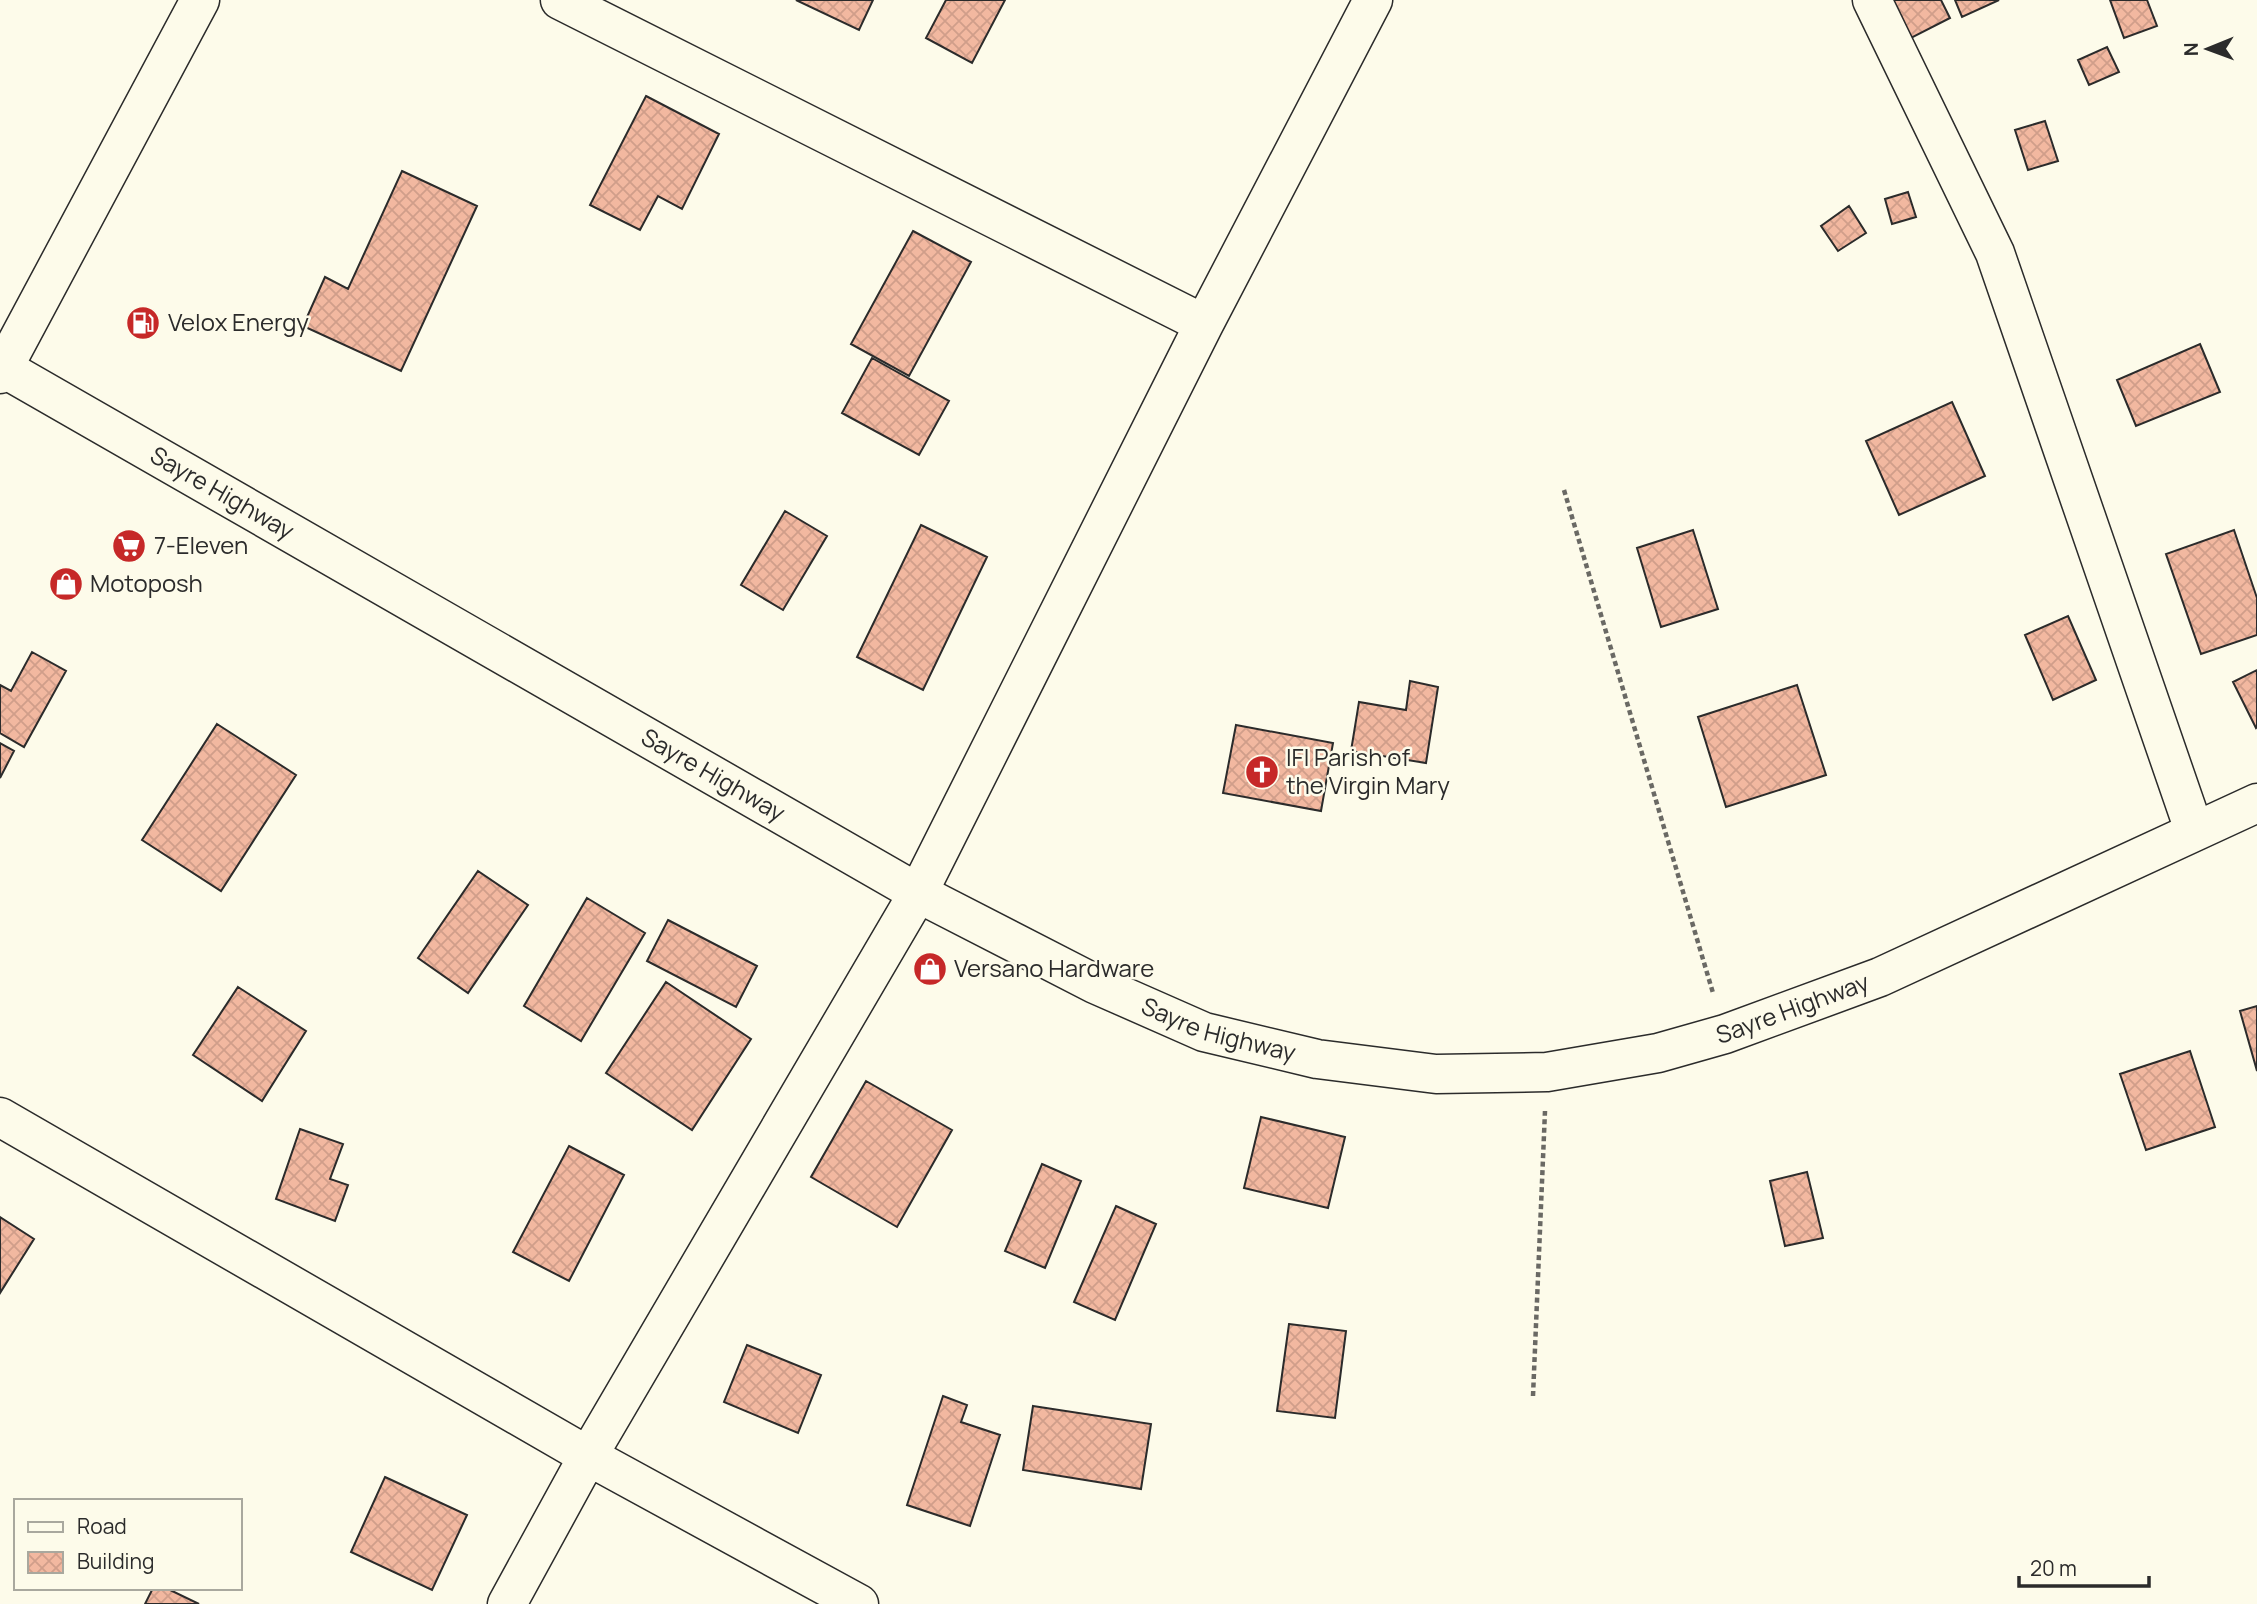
<svg xmlns="http://www.w3.org/2000/svg" width="2257" height="1604" viewBox="0 0 2257 1604" font-family="Manrope,sans-serif">
<style>
.building{fill:url(#building-cross-hatch);stroke:#2b2b2b;stroke-width:2}
.lines{fill:none;stroke-linecap:round;stroke-linejoin:round}
.minor-casing{stroke:#2b2b2b;stroke-width:41}
.highway-casing{stroke:#2b2b2b;stroke-width:41}
.path{stroke:#6a6964;stroke-width:4.5;stroke-dasharray:5 3.5;stroke-linecap:butt}
.minor{stroke:#fdfbea;stroke-width:38}
.highway{stroke:#fdfbea;stroke-width:38}
.labels{text-anchor:middle;stroke-width:5;stroke-linejoin:round;paint-order:stroke}
.poi-label{font-size:24px;fill:#2b2b2b;stroke:#fdfbea;text-anchor:start}
.street-label{font-size:24px;fill:#2b2b2b;stroke:#fdfbea}
</style>
<defs>
<pattern id="building-cross-hatch" width="8" height="8" patternUnits="userSpaceOnUse" patternTransform="scale(1.75)"><rect width="8" height="8" fill="#f2b8a0"/><path d="M0 0l8 8M0 8l8-8" fill="none" stroke="#d09e8a"/></pattern>
</defs>
<rect width="100%" height="100%" fill="#fdfbea"/>
<!-- building -->
<path class="building" d="M796,0H873L859,30Z
M946,0H1005L972,63L926,38Z
M1893,0H1941L1950,18L1911,38Z
M1955,0H1999L1962,17Z
M2110,0H2147L2157,26L2124,38Z
M2107,47L2119,72L2089,85L2078,60Z
M646,96L719,134L682,209L658,196L640,230L590,205Z
M2045,121L2058,161L2028,170L2015,130Z
M402,171L477,206L401,371L303,326L325,277L348,289Z
M1908,192L1916,217L1892,224L1885,199Z
M1849,206L1866,233L1838,251L1821,226Z
M913,231L971,262L909,376L851,344Z
M2200,344L2220,392L2136,426L2117,380Z
M872,358L949,401L919,455L842,413Z
M1952,402L1985,476L1899,515L1866,441Z
M785,511L827,536L783,610L741,585Z
M921,525L987,557L923,690L857,657Z
M1693,530L1718,609L1661,627L1637,548Z
M2234,530L2257,598V635L2201,654L2166,554Z
M2068,616L2096,680L2053,700L2025,635Z
M32,652L66,671L24,747L0,733V685L11,691Z
M2257,670V727L2256,728L2233,682Z
M1410,681L1438,687L1426,763L1351,751L1359,702L1406,710Z
M1797,685L1826,775L1726,807L1698,717Z
M217,724L296,775L221,891L142,840Z
M1236,725L1333,743L1321,811L1223,793Z
M0,743L14,751L0,778Z
M478,871L528,905L468,993L418,958Z
M587,898L645,933L581,1041L524,1006Z
M668,920L757,966L736,1007L647,961Z
M666,982L751,1039L692,1130L606,1073Z
M238,987L306,1031L262,1101L193,1055Z
M2257,1006V1071L2240,1011Z
M2190,1051L2215,1127L2146,1150L2120,1074Z
M866,1081L952,1130L897,1227L811,1177Z
M1261,1117L1345,1137L1328,1208L1244,1188Z
M300,1129L343,1144L330,1179L348,1185L335,1221L276,1199Z
M569,1146L624,1175L569,1281L513,1252Z
M1042,1164L1081,1181L1045,1268L1005,1251Z
M1807,1172L1823,1238L1785,1246L1770,1181Z
M1116,1206L1156,1224L1115,1320L1074,1302Z
M0,1217L34,1239L0,1293Z
M1289,1324L1346,1331L1335,1418L1277,1411Z
M747,1345L821,1375L798,1433L724,1402Z
M943,1396L967,1405L961,1422L1000,1435L970,1526L907,1505Z
M1033,1406L1151,1424L1141,1489L1023,1470Z
M385,1477L467,1515L432,1590L351,1552Z
M153,1588H166L199,1604H145Z"/>
<g class="lines">
<!-- minor casing -->
<g class="minor-casing">
<path id="minor" d="M560,0L1204,324
M1872,0L1995,253L2194,830
M0,374L200,0
M0,1117L588,1456L859,1604
M507,1604L588,1456L918,893L1204,324L1373,0"/>
</g>
<!-- highway casing -->
<g class="highway-casing">
<g id="highway">
<path id="s1" d="M0,366L918,893L1095,984L1204,1032L1317,1059L1436,1074L1547,1072L1658,1053L1725,1034L1880,977L2257,803"/>
</g>
</g>
<!-- path -->
<path class="path" d="M1564,490L1713,993
M1533,1396L1545,1111"/>
<!-- minor -->
<use href="#minor" class="minor"/>
<!-- highway -->
<use href="#highway" class="highway"/>
</g>
<!-- icons -->
<defs>
<g id="fuel-disc" transform="scale(1.75)"><circle r="9.5" fill="#c62828" stroke="#fdfbea"/><path d="M-5.5-6h7V0h2V4h1.3V-2.5L3-4.5l.8-.8L6-3V5H2.5V1h-1V6h-7ZM-4.2-4.7v3.2H.2V-4.7Z" fill="#fff"/></g>
<g id="supermarket-disc" transform="scale(1.75)"><circle r="9.5" fill="#c62828" stroke="#fdfbea"/><path d="M-6-5.5h2.5l.6 2H6L4.5 2H-2.5L-4.4-4H-6ZM-1.5 3.2a1.3 1.3 0 1 0 .1 0ZM3 3.2a1.3 1.3 0 1 0 .1 0Z" fill="#fff"/></g>
<g id="shop-disc" transform="scale(1.75)"><circle r="9.5" fill="#c62828" stroke="#fdfbea"/><path d="M-5-2.5h2.3a2.7 3.5 0 0 1 5.4 0H5L5.5 6h-11ZM-1.5-2.5h3a1.5 2.3 0 0 0-3 0Z" fill="#fff"/></g>
<g id="church-disc" transform="scale(1.75)"><circle r="9.5" fill="#c62828" stroke="#fdfbea"/><path d="M-1.2-6h2.4v3.5h3.3v2.4h-3.3V6h-2.4V-.1h-3.3v-2.4h3.3Z" fill="#fff"/></g>
</defs>
<g fill-rule="evenodd">
<use href="#fuel-disc" x="143" y="323"/>
<use href="#supermarket-disc" x="129" y="546"/>
<use href="#shop-disc" x="66" y="584"/>
<use href="#church-disc" x="1262" y="772"/>
<use href="#shop-disc" x="930" y="969"/>
</g>
<g class="labels">
<!-- poi labels -->
<g class="poi-label">
<text x="168" y="331">Velox Energy</text>
<text x="154" y="554">7-Eleven</text>
<text x="90" y="592">Motoposh</text>
<text x="1286" y="766">IFI Parish of<tspan x="1286" dy="28">the Virgin Mary</tspan></text>
<text x="954" y="977">Versano Hardware</text>
</g>
<!-- street labels -->
<g class="street-label">
<text dy="8" stroke="none"><textPath href="#s1" startOffset="256">Sayre Highway</textPath></text>
<text dy="8" stroke="none"><textPath href="#s1" startOffset="822">Sayre Highway</textPath></text>
<text dy="8" stroke="none"><textPath href="#s1" startOffset="1978">Sayre Highway</textPath></text>
<text dy="8" stroke="none"><textPath href="#s1" startOffset="1390">Sayre Highway</textPath></text>
</g>
</g>
<!-- legend -->
<rect x="14" y="1499" width="228" height="91" fill="#fdfbea" stroke="#a9a89e" stroke-width="2"/>
<rect x="28" y="1522" width="35" height="10" fill="#fdfbea" stroke="#a9a89e" stroke-width="2"/>
<text x="77" y="1534" font-size="21" fill="#2b2b2b">Road</text>
<rect x="28" y="1552" width="35" height="21" fill="url(#building-cross-hatch)" stroke="#a9a89e" stroke-width="2"/>
<text x="77" y="1569" font-size="21" fill="#2b2b2b">Building</text>
<!-- north arrow -->
<g transform="translate(2208 49) rotate(269)" stroke="#fdfbea" stroke-width="5" paint-order="stroke">
<path d="M0-5L12 26L0 18L-12 26Z" fill="#2b2b2b"/>
<text y="-10" font-size="19" font-weight="bold" text-anchor="middle" fill="#2b2b2b">N</text>
</g>
<!-- scale -->
<path d="M2019 1576v10h130v-10" fill="none" stroke="#2b2b2b" stroke-width="3.5"/>
<text x="2030" y="1576" font-size="21" fill="#2b2b2b" stroke="#fdfbea" stroke-width="5" paint-order="stroke">20 m</text>
</svg>
